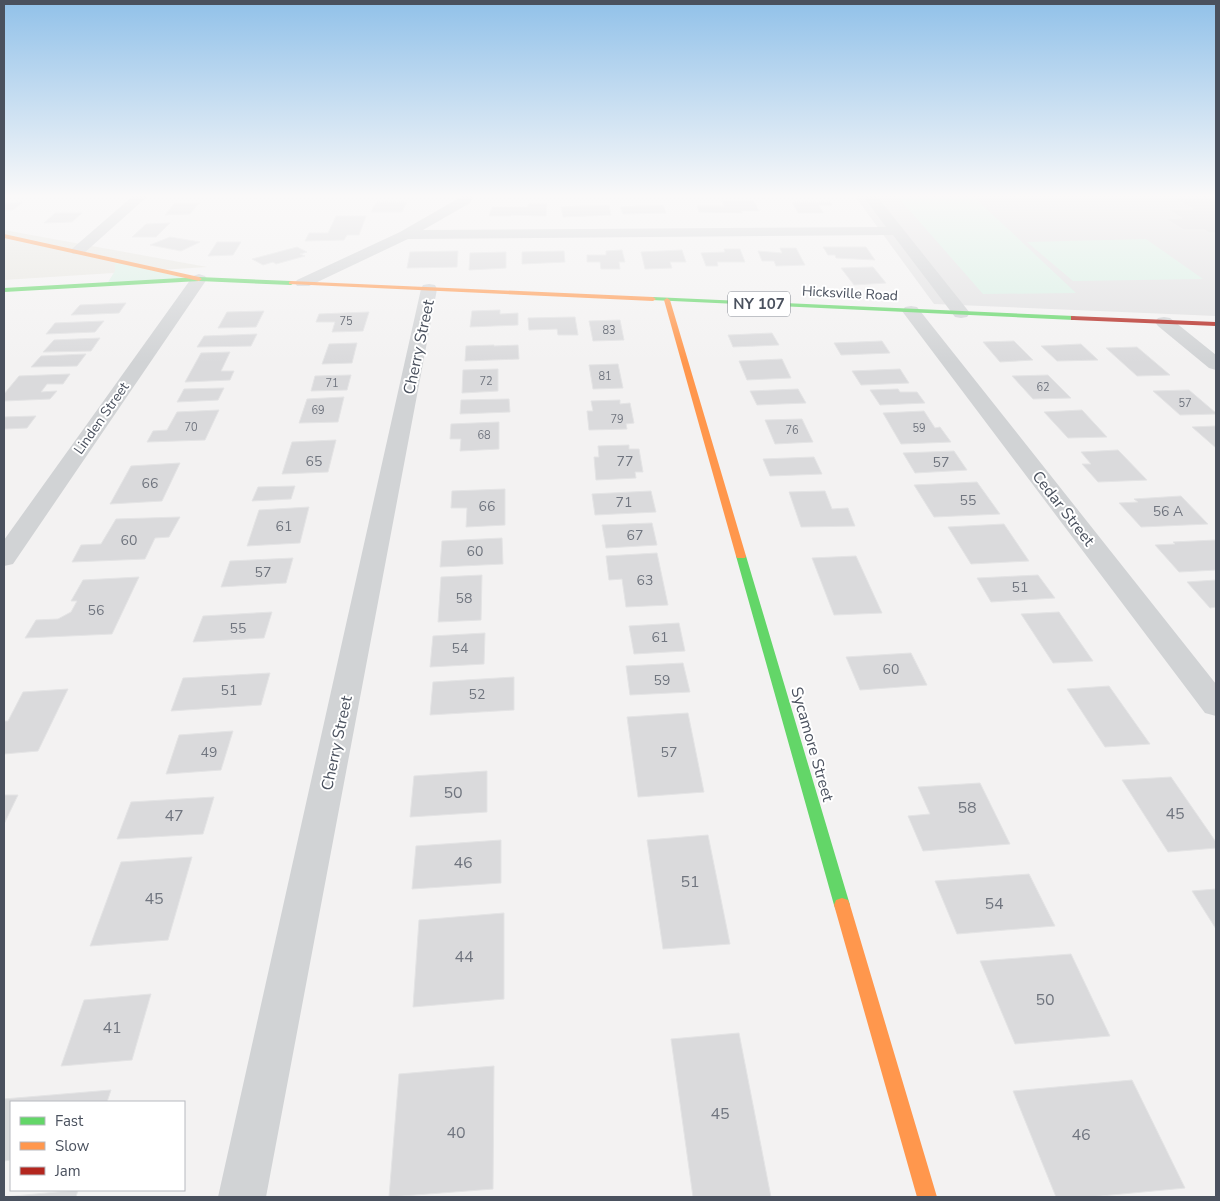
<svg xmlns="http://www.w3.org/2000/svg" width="1220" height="1201" viewBox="0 0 1220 1201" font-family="'Nunito Sans',sans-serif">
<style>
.commercial{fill:#e7e6e0}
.education{fill:#e1e1e2}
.green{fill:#d9f0e5}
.building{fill:#dadadc;stroke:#e4e4e5}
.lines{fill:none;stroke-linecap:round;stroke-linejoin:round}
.street{fill:#d1d3d5;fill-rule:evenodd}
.fast{fill:#63d668;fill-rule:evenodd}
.slow{fill:#ff974d;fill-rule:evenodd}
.jam{fill:#b3261e;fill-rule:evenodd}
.labels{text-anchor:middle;stroke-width:4;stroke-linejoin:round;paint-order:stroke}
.far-number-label{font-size:11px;fill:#70757f}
.far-street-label{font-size:14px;fill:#4a515e;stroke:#fff}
.number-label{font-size:14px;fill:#70757f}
.shield{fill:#fff;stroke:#80858e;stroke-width:1}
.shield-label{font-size:15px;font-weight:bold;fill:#4a515e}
.street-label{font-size:16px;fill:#4a515e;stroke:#fff}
.near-number-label{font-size:16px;fill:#70757f}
</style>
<rect width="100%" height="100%" fill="#f3f2f2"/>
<!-- commercial -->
<path class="commercial" d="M4,230L207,267L4,280Z"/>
<!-- education -->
<path class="education" d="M854,195H1216V316L934,304Z"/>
<!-- green -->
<path class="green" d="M972,195L1076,293L983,294L897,196Z
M1146,239L1203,279L1073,281L1027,242Z
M115,261L190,279L108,282L115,271Z"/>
<!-- building -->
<path class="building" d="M1169,195H1216V233H1209L1205,230H1184L1166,219L1182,218L1167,209H1193Z
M722,201H754L759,211H741L743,213L699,212L697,206H724Z
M23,202L13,210H4V203Z
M376,202H407L402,212H371Z
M792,202H830L832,205H819L823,213H798Z
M175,203H199L190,214L165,215Z
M528,204H547L546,216L511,215V216H489L492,207H528Z
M609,205L611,215L563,217L561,207Z
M663,205L666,213L623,214L620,207Z
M55,213H82L72,222L44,223Z
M336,216H366L359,235H347L344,240L305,241L309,233H328Z
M170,223L156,237H132L146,224Z
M170,237L200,242L181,251L150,245Z
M217,242H241L233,255L208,256Z
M297,247L307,252L300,254L305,256L276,264L273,262L263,265L252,259Z
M823,247H866L875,260L836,258L835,255H828Z
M780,248H796L805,265L776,266L774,261H762L758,251L782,253Z
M724,249H740L745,262H717L718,266H706L701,253L725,252Z
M622,250L625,262H619L620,269H601L600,262H587V255H606V251Z
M682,250L686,262H670L672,268L645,269L641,252Z
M458,251L457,267L407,268L410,252Z
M564,251L565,262L522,264V252Z
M506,252V268L469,270L470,253Z
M873,267L886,283L854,285L841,268Z
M126,303L119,313L71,315L80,305Z
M500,310V314L518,313V325L470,327L472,311Z
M264,311L256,327L218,328L227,312Z
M369,312L363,331L332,332L335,322H316L319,314Z
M575,317L578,335H558L557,329L529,330L528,318Z
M620,320L624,340L593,341L589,321Z
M104,321L95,332L46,334L55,323Z
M772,333L779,345L733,347L728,335Z
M257,334L251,346L197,347L204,336Z
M100,338L91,351L43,352L54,340Z
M882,341L890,353L841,355L834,343Z
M1014,341L1033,360L1000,362L983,342Z
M357,343L352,363L322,364L329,344Z
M1081,344L1098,360L1057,361L1041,346Z
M494,345V346L518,345L519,359L465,361L466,346Z
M1137,347L1170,375L1137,376L1106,348Z
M230,352L221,371H234L230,380L185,382L201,353Z
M86,354L77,366L31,367L41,356Z
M782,359L791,378L747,380L739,361Z
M618,364L623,388L593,389L589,365Z
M498,369V391L462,393L463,370Z
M900,369L909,383L861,385L852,371Z
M70,374L63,384H47L41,392L57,391L50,399L4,401V394L19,376Z
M351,375L347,390L311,391L315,376Z
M1048,375L1071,398L1033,399L1012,376Z
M224,388L218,400L177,402L184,389Z
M798,389L806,403L757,405L750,391Z
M898,389L900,392H917L925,403L880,405L870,390Z
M1189,390L1216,413V414L1180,415L1153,391Z
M344,397L338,422L299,423L307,399Z
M509,399L510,412L460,414L461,400Z
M620,400V404L630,403L634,423L626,424L627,429L589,430L587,411H593L591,401Z
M219,410L205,440L147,442L153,431L167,430L177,412Z
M1082,410L1107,437L1068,438L1044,412Z
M924,411L935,428L940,427L951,442L901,444L883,413Z
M36,416L27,428L4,429V417Z
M802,419L813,442L775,444L765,420Z
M499,422V449L460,451L461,439H450L451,424Z
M1216,426V448L1192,427Z
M336,440L328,472L282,474L292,442Z
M629,445V449H639L643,472H635L636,478L596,480L594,457H599L598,446Z
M1118,450L1147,480L1098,482L1082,464H1091L1081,452Z
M954,451L967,470L915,473L903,453Z
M814,457L822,474L770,476L763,459Z
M180,463L162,501L110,504L131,466Z
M977,482L1000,514L934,517L914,485Z
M295,486L291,499L252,501L258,487Z
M505,489V525L466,527L467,508H451L452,491Z
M651,491L656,512L595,515L592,494Z
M825,491L832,509L848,508L855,526L801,527L789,492Z
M1181,496L1208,524L1141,527L1119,503L1138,502L1134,499Z
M309,507L300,543L247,546L259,510Z
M180,517L169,537L155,538L145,559L72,562L81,545L101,544L116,519Z
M652,523L657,545L606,548L602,525Z
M1004,524L1029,561L971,564L948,527Z
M502,538L503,564L440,567L442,541Z
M1216,540V570L1179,572L1155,545L1175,544L1173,542Z
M657,553L668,605L626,607L622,579L609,580L606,556Z
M856,556L882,613L834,615L812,558Z
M293,558L286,583L221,587L230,561Z
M482,575L481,620L438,622L441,577Z
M1038,575L1055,598L991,602L977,578Z
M139,577L112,634L25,638L36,620L58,619L71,612L77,601H71L83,580Z
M1216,580V607L1210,608L1187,582Z
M272,612L264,638L193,642L203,616Z
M1059,612L1093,661L1053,663L1021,614Z
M679,623L685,651L634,654L629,626Z
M485,633L484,664L430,667L433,636Z
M911,653L927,685L860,690L846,657Z
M683,663L690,692L630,695L626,666Z
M270,673L261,705L171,711L183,678Z
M514,677V710L430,715L433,682Z
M1109,686L1150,744L1105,747L1067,689Z
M68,689L38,751L4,754V721H8L23,692Z
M688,713L704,792L638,797L627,717Z
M233,731L221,770L166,774L179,735Z
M487,771V812L410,817L414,776Z
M1171,777L1216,842V848L1168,852L1122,780Z
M980,783L1010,844L923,851L908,816L930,814L918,787Z
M4,795H18L4,824Z
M214,797L203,834L117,839L131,802Z
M708,835L730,944L663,949L647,840Z
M501,840V883L412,889L416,846Z
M192,857L168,940L90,946L121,862Z
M1029,874L1055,926L957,934L935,881Z
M1216,889V929L1192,891Z
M504,913V999L413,1007L419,920Z
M1071,954L1110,1036L1015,1044L980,961Z
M151,994L132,1060L61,1066L84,1000Z
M739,1033L771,1197H693L671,1039Z
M494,1066L493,1189L389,1197L399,1074Z
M1132,1080L1185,1188L1090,1197H1056L1013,1091Z
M111,1090L107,1102H11V1160L4,1161V1099Z
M78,1190L76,1197H4Z"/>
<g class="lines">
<!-- street -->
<path class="street" d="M134,195H149L83,254H73L70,251L73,248Z
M461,195H474L470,203L423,230L886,227L862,195H876L970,313L967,317L961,318L955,317L893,235L408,239L309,286H297L295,283L297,280L400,232L459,198Z
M199,274L205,276L207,279L13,564L4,566V540L193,276Z
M429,284L435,285L437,289L266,1197H218L421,289L423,285Z
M911,306L917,307L1216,684V716L1205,713L905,315L902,311L905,307Z
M1164,317L1170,318L1216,355V370L1209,368L1158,326L1155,322L1158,318Z"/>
<!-- fast -->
<path class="fast" d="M199,277L291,281L294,283L291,285L199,281L4,292V288Z
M653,297L1074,316L1078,318L1074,320L651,300L650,299Z
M741,553L746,556L850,905L848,910L842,912L836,910L834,905L736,556Z"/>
<!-- slow -->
<path class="slow" d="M4,234L199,277L202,279L199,281L4,238Z
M291,281L653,297L656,299L653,301L289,284V282Z
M667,298L670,300L746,556L745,558H737L736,556L664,300Z
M842,898L848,900L850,905L937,1197H917L834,905L836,900Z"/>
<!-- jam -->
<path class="jam" d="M1071,316L1216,322V326L1074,320H1071Z"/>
</g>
<!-- sky -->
<linearGradient id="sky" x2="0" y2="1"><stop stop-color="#91c1e9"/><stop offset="0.54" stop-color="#faf9f9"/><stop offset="1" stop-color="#faf9f9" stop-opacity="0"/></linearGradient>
<rect width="1220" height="363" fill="url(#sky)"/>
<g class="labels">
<!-- far-number labels -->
<g class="far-number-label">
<text x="346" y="325">75</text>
<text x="609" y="334">83</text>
<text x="605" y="380">81</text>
<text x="486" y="385">72</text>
<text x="332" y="387">71</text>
<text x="1043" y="391">62</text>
<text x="1185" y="407">57</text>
<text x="318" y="414">69</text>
<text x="617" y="423">79</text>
<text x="191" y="431">70</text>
<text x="919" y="432">59</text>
<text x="792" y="434">76</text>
<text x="484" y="439">68</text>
</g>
<!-- far-street labels -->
<g class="far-street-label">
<text transform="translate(850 293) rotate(3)" y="5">Hicksville Road</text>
<text transform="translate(101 418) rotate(-55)" y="5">Linden Street</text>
</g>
<!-- number labels -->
<g class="number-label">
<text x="314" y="466">65</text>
<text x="625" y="466">77</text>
<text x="941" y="467">57</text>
<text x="150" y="488">66</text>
<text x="968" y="505">55</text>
<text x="624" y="507">71</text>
<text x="487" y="511">66</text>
<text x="1168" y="516">56 A</text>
<text x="284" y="531">61</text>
<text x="635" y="540">67</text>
<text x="129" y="545">60</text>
<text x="475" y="556">60</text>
<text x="263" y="577">57</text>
<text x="645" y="585">63</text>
<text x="1020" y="592">51</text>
<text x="464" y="603">58</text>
<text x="96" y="615">56</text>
<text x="238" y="633">55</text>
<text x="660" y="642">61</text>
<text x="460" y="653">54</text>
<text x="891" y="674">60</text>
<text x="662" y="685">59</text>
<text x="229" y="695">51</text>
<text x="477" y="699">52</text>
<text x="209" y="757">49</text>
<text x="669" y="757">57</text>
</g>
<!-- shield labels -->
<rect class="shield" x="728" y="291.5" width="62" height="25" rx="4"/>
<g class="shield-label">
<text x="759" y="309">NY 107</text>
</g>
<!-- street labels -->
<g class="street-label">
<text transform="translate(418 347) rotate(-78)" y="6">Cherry Street</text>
<text transform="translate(1064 508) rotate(52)" y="6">Cedar Street</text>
<text transform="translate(336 743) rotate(-78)" y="6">Cherry Street</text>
<text transform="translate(813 744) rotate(74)" y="6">Sycamore Street</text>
</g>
<!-- near-number labels -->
<g class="near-number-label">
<text x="453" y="798">50</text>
<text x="967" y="813">58</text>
<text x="1175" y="819">45</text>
<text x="174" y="821">47</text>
<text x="463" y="868">46</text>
<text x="690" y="887">51</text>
<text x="154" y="904">45</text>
<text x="994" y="909">54</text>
<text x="464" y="962">44</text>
<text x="1045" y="1005">50</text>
<text x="112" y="1033">41</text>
<text x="720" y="1119">45</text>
<text x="456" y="1138">40</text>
<text x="1081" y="1140">46</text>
</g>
</g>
<!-- border -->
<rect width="1220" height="1201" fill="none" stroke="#4a515e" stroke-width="10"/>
<!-- legend -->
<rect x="10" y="1101" width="175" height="90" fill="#ffffff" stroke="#b7b9bf"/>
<rect x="20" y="1117" width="25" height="8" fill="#63d668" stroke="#b7b9bf"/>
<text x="55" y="1126" font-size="15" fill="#4a515e">Fast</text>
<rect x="20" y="1142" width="25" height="8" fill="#ff974d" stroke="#b7b9bf"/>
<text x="55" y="1151" font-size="15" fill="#4a515e">Slow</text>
<rect x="20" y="1167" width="25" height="8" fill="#b3261e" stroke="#b7b9bf"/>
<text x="55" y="1176" font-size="15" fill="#4a515e">Jam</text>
</svg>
